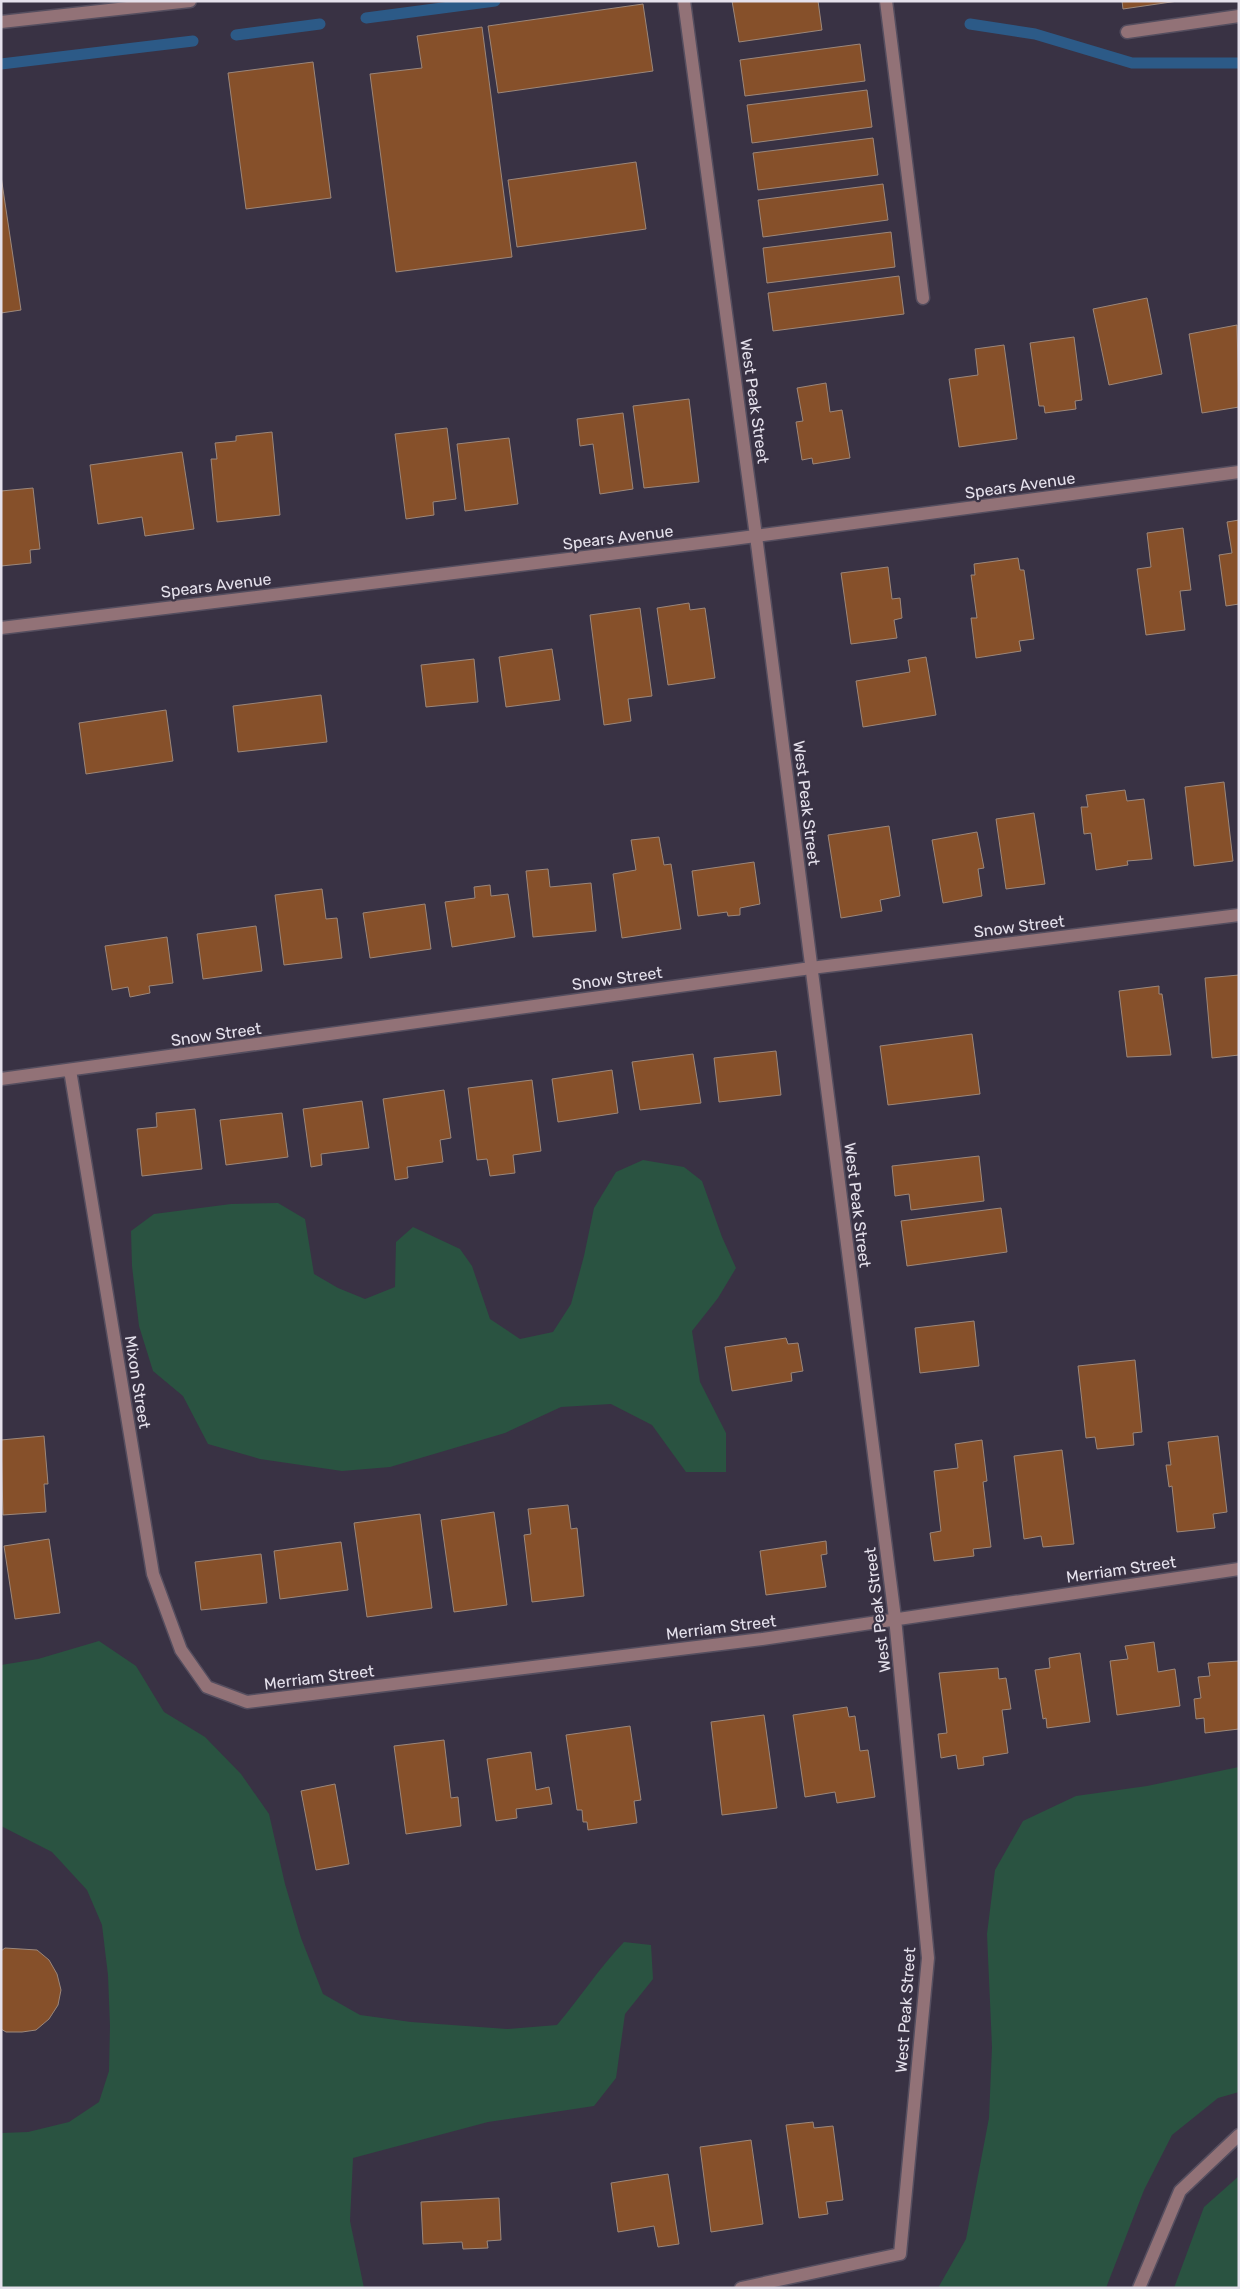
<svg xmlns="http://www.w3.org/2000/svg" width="1240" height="2289" viewBox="0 0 1240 2289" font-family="Rubik,sans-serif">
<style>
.green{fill:#2a5341}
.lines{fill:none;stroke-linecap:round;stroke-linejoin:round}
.stream{stroke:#2c5a87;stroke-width:11}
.building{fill:#86502a;stroke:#9c877a}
.minor-casing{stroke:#554e5f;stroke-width:15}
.minor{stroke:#927277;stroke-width:12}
.labels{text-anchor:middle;stroke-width:4.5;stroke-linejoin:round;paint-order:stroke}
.street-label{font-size:16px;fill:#e5e1ec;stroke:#393244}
</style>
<rect width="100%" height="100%" fill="#393244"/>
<!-- green -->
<path class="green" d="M643,1160L684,1167L702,1181L722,1237L736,1268L718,1298L692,1331L700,1382L726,1433V1472H686L652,1425L611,1404L561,1407L505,1433L390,1467L342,1471L260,1459L208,1444L183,1396L153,1371L139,1326L132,1266L131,1231L154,1214L231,1204L278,1203L305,1219L314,1274L338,1288L365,1299L395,1287L396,1242L413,1227L460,1249L472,1266L490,1319L520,1339L553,1332L571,1304L584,1256L594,1208L616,1172Z
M99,1641L136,1666L164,1712L205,1737L241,1774L269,1814L285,1884L301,1938L323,1994L360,2015L411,2022L507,2029L557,2025C580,1998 599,1968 624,1942L651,1945L653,1979L625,2014L616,2078L594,2106L488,2122L353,2158L350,2221L364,2288H1V2133L28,2132L69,2122L99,2102L109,2071L110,2026L108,1975L102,1925L87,1890L52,1852L1,1826V1665L38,1659Z
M1239,1767V2092L1218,2098L1172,2135L1144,2190L1106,2288H938L966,2239L989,2118L992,2047L987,1934L995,1870L1023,1821L1076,1796L1147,1786Z
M1239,2176V2288H1174L1204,2207Z"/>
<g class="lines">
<!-- stream -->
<path class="stream" d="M366,18L495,1
M970,24L1035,34L1132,63H1239
M236,35L320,24
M1,64L193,41"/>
</g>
<!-- building -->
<path class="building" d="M732,1H818L822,30L739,42Z
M1122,1H1178L1123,9Z
M643,4L653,71L498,93L488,26Z
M482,27L512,257L396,272L370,74L422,68L417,36Z
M860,44L865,81L745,96L740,60Z
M313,62L331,198L246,209L228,73Z
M867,90L872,127L752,143L747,105Z
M873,138L878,175L758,190L753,153Z
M636,162L646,229L517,247L508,180Z
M1,176L21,310L1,313Z
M883,184L888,220L763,237L758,200Z
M891,232L895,267L767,283L763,248Z
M899,276L904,314L773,331L768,293Z
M1147,298L1162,374L1109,385L1093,309Z
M1237,325L1239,407L1202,413L1189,334Z
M1074,337L1082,400L1075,401L1076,409L1045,413L1044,406H1039L1030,343Z
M1004,345L1017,439L959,447L949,379L978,375L975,349Z
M826,383L830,412L842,410L850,458L813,464L812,458L802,460L796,422L803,421L797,388Z
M689,399L699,482L644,488L633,406Z
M623,413L633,489L600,494L593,444L580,446L577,419Z
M447,428L456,499L433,502L434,515L406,519L395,434Z
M272,432L280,515L217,522L211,459H217L215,443L236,441V436Z
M509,438L518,504L465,511L457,444Z
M182,452L194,529L145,536L142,517L98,524L90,465Z
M33,488L40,549L30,550L31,563L1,566V491Z
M1239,520V604L1226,606L1219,555L1232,553L1227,522Z
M1183,528L1191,590L1180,591L1185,630L1146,635L1137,569L1151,567L1147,533Z
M1018,558L1020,570H1024L1034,639L1019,641L1021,651L976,658L971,618H977L971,575H975L974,564Z
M888,567L892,599L900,598L902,618L894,620L897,638L851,644L841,573Z
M689,603L690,610L705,608L715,678L668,685L657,608Z
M640,608L652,696L628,699L631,721L604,725L590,615Z
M552,649L560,700L506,707L499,657Z
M926,657L936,715L863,727L856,681L910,672L908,660Z
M474,659L478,702L426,707L421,665Z
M321,695L327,742L238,752L233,706Z
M166,710L173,761L86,774L79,723Z
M1224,782L1233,861L1194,866L1185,787Z
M1125,790L1127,801L1144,799L1152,859L1127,861L1128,865L1096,870L1091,833L1084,834L1081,807H1088L1086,795Z
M1034,813L1045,884L1006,889L996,819Z
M889,826L900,896L880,900L882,911L841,918L828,835Z
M977,832L984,868L978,869L982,896L943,903L932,840Z
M659,837L664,865L671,864L681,929L622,938L613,874L636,870L631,840Z
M754,862L760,904L740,908V915L728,916L727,912L698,916L692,871Z
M548,869L550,887L591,883L596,931L533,937L526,871Z
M490,885L491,896L508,894L515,937L452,947L445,902L475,898L474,887Z
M322,889L326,919L337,918L342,958L284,965L275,895Z
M425,904L431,949L370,958L363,913Z
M256,926L262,971L203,979L197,934Z
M167,937L173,983L149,986L150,993L130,997L128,987L112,990L105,946Z
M1239,975V1055L1212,1058L1205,978Z
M1159,986V994H1162L1171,1055L1127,1057L1119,991Z
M972,1034L980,1094L888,1105L880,1046Z
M776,1051L781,1095L719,1102L714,1058Z
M693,1054L701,1103L640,1110L632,1062Z
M612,1070L618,1113L558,1122L552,1079Z
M532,1080L541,1151L513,1155L515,1173L490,1176L487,1159L477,1160L468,1088Z
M444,1090L451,1138L440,1140L443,1162L407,1167L408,1178L395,1180L383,1099Z
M362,1101L369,1148L321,1154L322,1165L311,1167L303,1109Z
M195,1109L202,1169L142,1176L137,1129L157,1127L156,1113Z
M282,1113L288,1157L226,1165L220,1120Z
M979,1156L984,1201L911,1210L909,1194L895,1196L892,1166Z
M1001,1208L1007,1252L907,1266L901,1221Z
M974,1321L979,1366L920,1373L915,1328Z
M786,1338L788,1344L798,1343L803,1371L791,1373L792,1381L732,1391L725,1347Z
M1135,1360L1142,1432L1133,1433L1134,1445L1097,1449L1095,1437L1086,1438L1078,1366Z
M44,1436L48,1484H44L46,1512L3,1515L1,1440Z
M1218,1436L1227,1512L1213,1514L1215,1528L1177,1532L1172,1486L1169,1487L1166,1465H1171L1168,1442Z
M982,1440L987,1481L983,1482L991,1547L973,1549L974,1556L934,1561L930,1533L941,1531L934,1471L958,1468L955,1444Z
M1062,1450L1074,1544L1043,1547L1041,1536L1024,1539L1014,1456Z
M568,1505L571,1529L577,1528L584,1596L532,1602L524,1535L531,1534L528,1509Z
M494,1512L507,1605L454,1612L441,1520Z
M420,1514L432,1608L367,1617L354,1523Z
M49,1539L60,1613L15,1619L4,1546Z
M826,1541L827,1554L821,1555L826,1587L766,1595L760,1551Z
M341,1542L348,1590L280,1599L274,1551Z
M261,1554L267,1603L201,1610L195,1562Z
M1154,1642L1158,1672L1175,1669L1180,1706L1117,1715L1110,1661L1128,1659L1125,1646Z
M1080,1653L1090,1722L1047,1728L1046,1718L1043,1719L1035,1670L1050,1668L1049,1658Z
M1239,1661V1729L1205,1733L1204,1718L1196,1719L1194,1699L1201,1698L1198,1677L1210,1676L1208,1663Z
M998,1668L999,1679L1006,1678L1011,1709L1002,1710L1008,1753L983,1757L984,1765L958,1769L956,1755L941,1758L938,1734L947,1733L939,1673Z
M847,1707L849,1717L855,1716L860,1751L868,1750L875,1797L837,1803L835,1792L805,1797L793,1715Z
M764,1715L777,1808L722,1815L711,1722Z
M630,1726L641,1800L634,1801L637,1823L588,1830L587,1822H583L582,1810H577L566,1735Z
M444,1740L451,1798L458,1797L461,1826L406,1834L394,1746Z
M531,1752L536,1790L549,1787L552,1804L516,1809L517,1818L496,1821L487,1759Z
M335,1784L349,1864L316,1870L301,1791Z
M5,1948L37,1950L49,1960L57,1974L61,1990L58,2005L49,2019L36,2030L22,2032H6L1,2029V1951Z
M813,2122L814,2128L833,2126L843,2200L826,2202L828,2214L799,2218L786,2125Z
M751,2140L763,2224L711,2232L700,2147Z
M668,2174L679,2244L658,2247L654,2226L618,2232L611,2183Z
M499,2198L501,2240L487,2241L488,2248L463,2249L462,2242L423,2244L421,2202Z"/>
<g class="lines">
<!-- minor casing -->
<g class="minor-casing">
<path id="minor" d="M684,1L756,536L895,1618L928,1958L900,2254L741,2288
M886,1L923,298
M1,22L190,1
M1127,32L1239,16
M1,628L725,540L1239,472
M70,1070L153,1574L181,1650L207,1687L247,1702L762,1639L1239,1569
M1,1079L811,968L1239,915
M1139,2288L1180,2191L1239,2135"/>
</g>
<!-- minor -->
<use href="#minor" class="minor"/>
</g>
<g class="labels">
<!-- street labels -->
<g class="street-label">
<text transform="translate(755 401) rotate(82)" y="6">West Peak Street</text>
<text transform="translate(1020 485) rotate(-8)" y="6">Spears Avenue</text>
<text transform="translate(618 537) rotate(-7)" y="6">Spears Avenue</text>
<text transform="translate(216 585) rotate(-7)" y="6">Spears Avenue</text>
<text transform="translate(807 803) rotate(83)" y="6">West Peak Street</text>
<text transform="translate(1019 926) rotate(-7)" y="6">Snow Street</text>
<text transform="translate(617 978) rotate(-8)" y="6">Snow Street</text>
<text transform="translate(216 1034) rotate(-8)" y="6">Snow Street</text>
<text transform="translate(858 1205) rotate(83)" y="6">West Peak Street</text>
<text transform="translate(138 1382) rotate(81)" y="6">Mixon Street</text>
<text transform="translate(1121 1569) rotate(-8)" y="6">Merriam Street</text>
<text transform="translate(877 1610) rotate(-97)" y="6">West Peak Street</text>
<text transform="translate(721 1627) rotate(-7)" y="6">Merriam Street</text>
<text transform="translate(319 1677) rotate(-7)" y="6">Merriam Street</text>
<text transform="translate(905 2010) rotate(-86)" y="6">West Peak Street</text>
</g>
</g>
<!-- border -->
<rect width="1240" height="2289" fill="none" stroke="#e5e1ec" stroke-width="5"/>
</svg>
